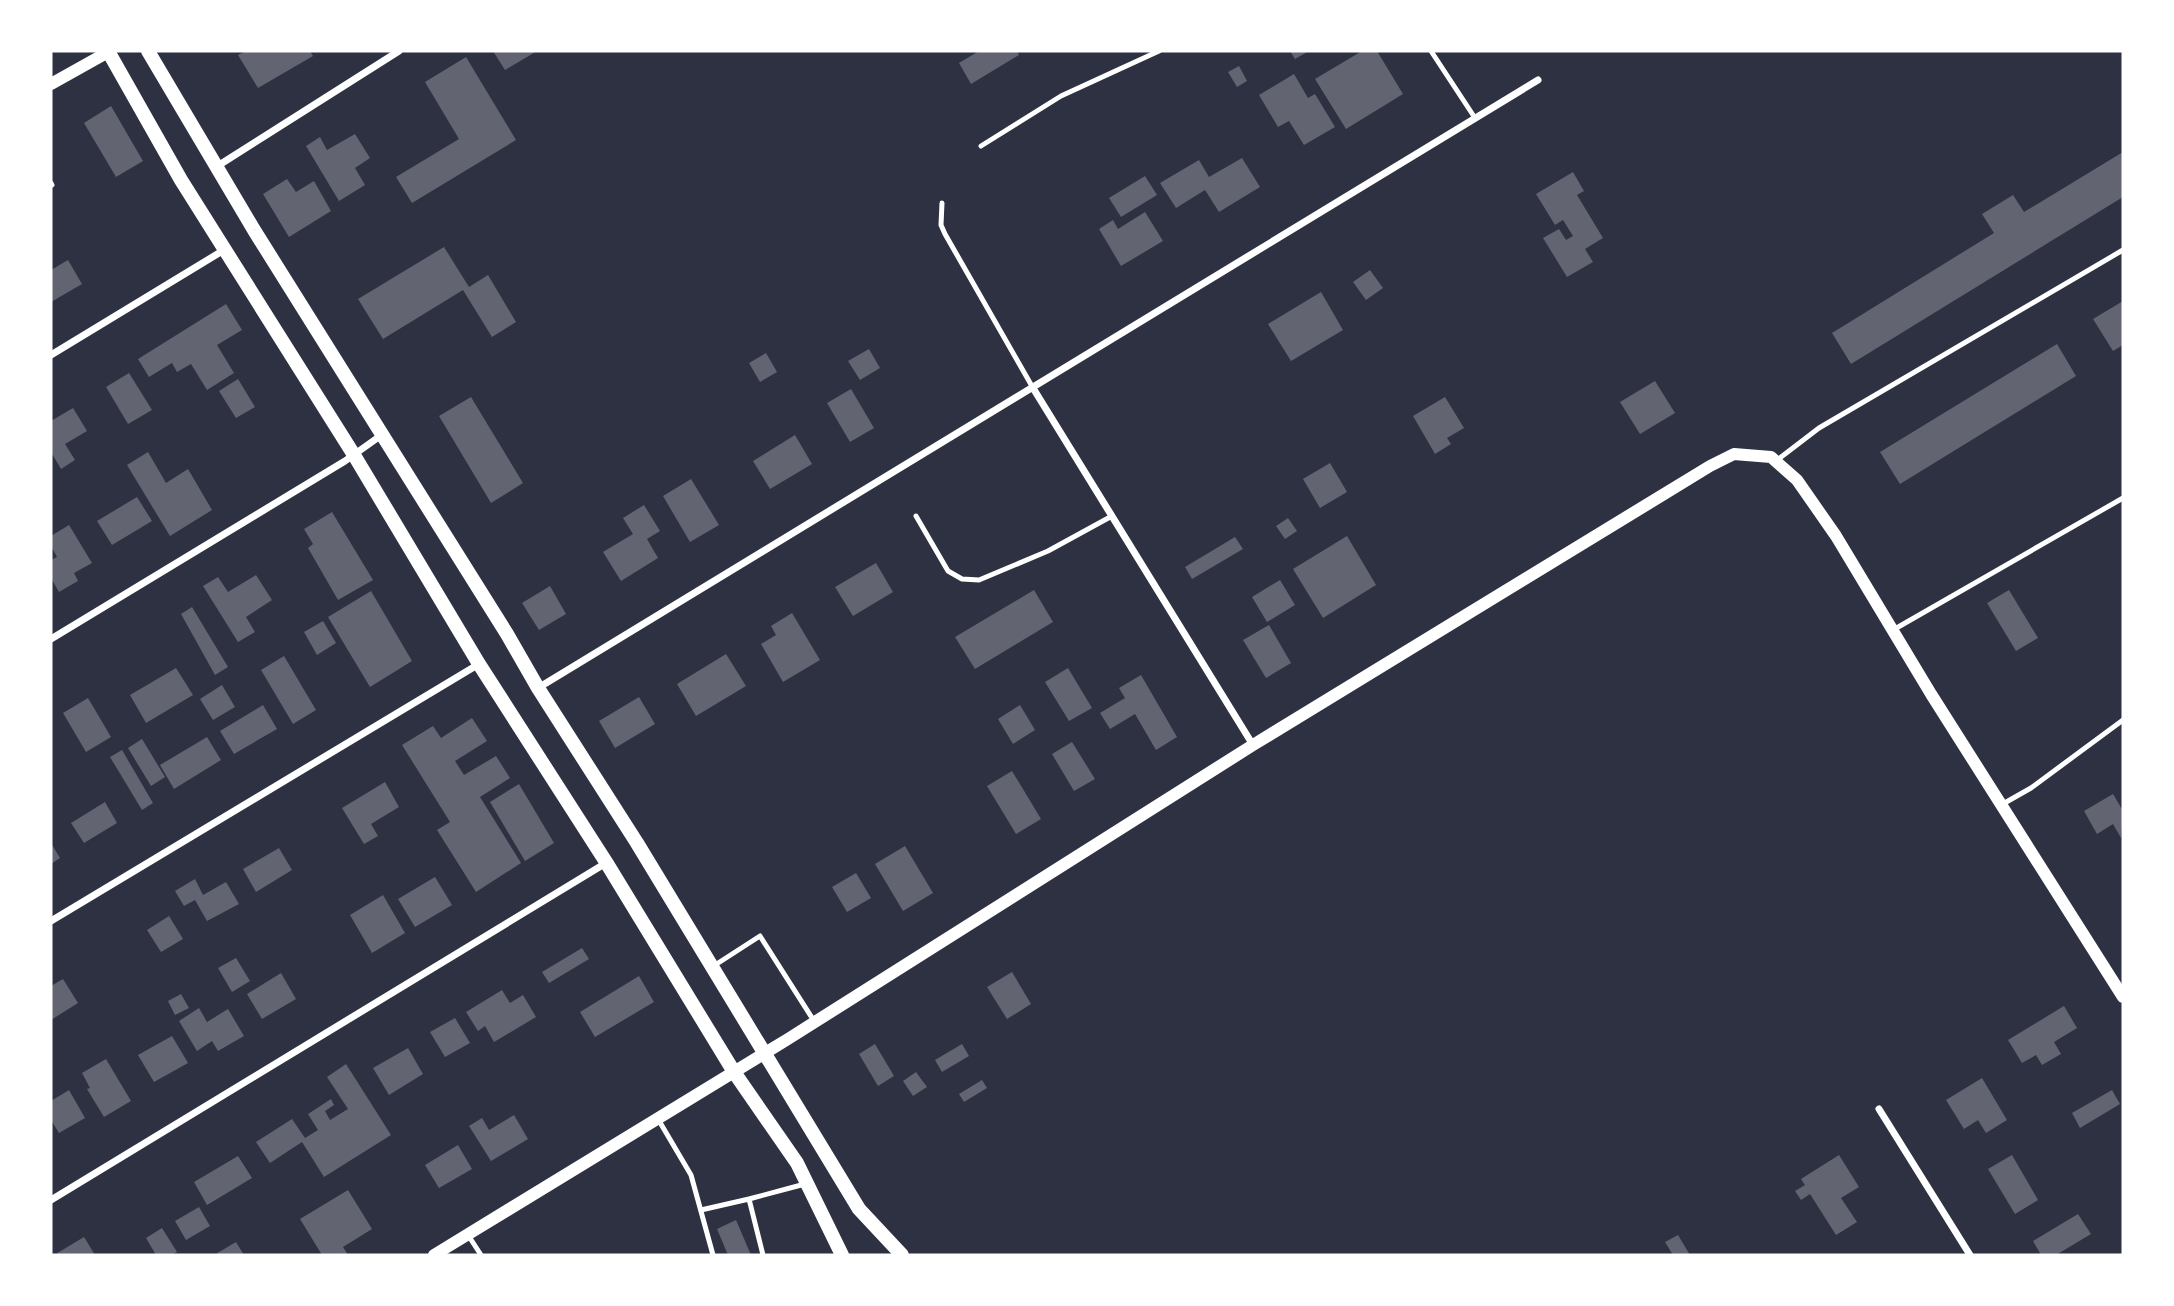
<svg xmlns="http://www.w3.org/2000/svg" width="2174" height="1306" viewBox="0 0 2174 1306" font-family="Cabin,sans-serif">
<style>
.building{fill:#626471}
.lines{fill:none;stroke-linecap:round;stroke-linejoin:round}
.service{stroke:#fff;stroke-width:5}
.minor{stroke:#fff;stroke-width:7}
.tertiary{stroke:#fff;stroke-width:12}
.secondary{stroke:#fff;stroke-width:14}
</style>
<rect width="100%" height="100%" fill="#2d3142"/>
<!-- building -->
<path class="building" d="M246,51H310L313,56L258,88L238,55Z
M493,51H537L505,70Z
M979,51H1017L1019,55L971,84L959,63Z
M1290,51H1309L1295,59Z
M1362,51H1377L1403,94L1346,129L1315,79Z
M466,57L516,140L412,203L396,177L459,139L425,82Z
M1239,66L1247,81L1237,87L1228,72Z
M1294,74L1308,98L1315,94L1335,127L1304,145L1289,121L1278,127L1259,95Z
M111,106L143,161L116,177L84,123Z
M355,134L370,158L355,168L365,185L339,201L306,146L320,137L327,150Z
M2123,152V197L1851,364L1832,333L1994,233L1982,214L2013,195L2024,212Z
M1242,158L1260,187L1219,212L1205,190L1176,208L1160,183L1199,160L1209,177Z
M1573,172L1584,191L1577,195L1603,238L1585,249L1593,262L1567,277L1543,238L1559,229L1566,240L1573,236L1563,220L1555,225L1536,194Z
M1145,176L1157,195L1121,217L1109,198Z
M287,179L296,192L314,181L331,211L289,237L263,194Z
M1145,212L1163,241L1121,266L1099,229L1113,220L1118,229Z
M444,247L469,287L488,275L516,322L492,337L463,290L383,339L358,299Z
M68,260L82,284L51,302V270Z
M1370,270L1383,288L1366,300L1353,282Z
M1321,292L1343,330L1291,361L1268,324Z
M2123,301V345L2113,351L2093,319Z
M226,304L242,330L217,345L234,373L207,390L191,364L177,372L172,363L149,377L138,359Z
M2057,344L2076,376L1900,484L1880,452Z
M869,349L880,368L860,380L848,361Z
M766,353L777,372L760,382L749,363Z
M129,373L152,410L128,424L106,387Z
M238,379L255,407L236,418L219,391Z
M1655,381L1675,413L1640,434L1620,402Z
M851,389L874,428L850,442L827,403Z
M471,397L523,483L491,503L439,416Z
M1445,397L1464,428L1447,438L1451,444L1435,454L1413,416Z
M73,408L87,431L65,444L75,460L61,469L51,452V421Z
M795,435L812,464L770,489L753,461Z
M148,452L166,483L188,469L212,510L170,536L127,465Z
M1330,463L1347,492L1320,508L1303,479Z
M691,479L719,525L690,542L663,496Z
M137,497L152,521L112,545L97,521Z
M644,505L660,531L647,539L658,558L621,581L603,552L633,534L623,518Z
M332,512L373,580L338,600L308,548L313,544L304,529Z
M1288,518L1297,531L1285,539L1276,526Z
M69,525L92,563L74,573L78,581L59,592L51,578V560L57,557L51,546V536Z
M1347,536L1376,585L1323,618L1293,569Z
M1235,537L1243,549L1192,579L1185,567Z
M876,563L893,592L853,616L835,587Z
M256,575L272,600L246,617L255,632L238,642L203,586L218,577L228,592Z
M1280,580L1295,605L1267,622L1252,597Z
M550,586L566,614L539,630L522,603Z
M1034,590L1053,622L975,669L955,637Z
M2009,590L2038,638L2016,651L1987,603Z
M371,591L412,661L370,687L328,617Z
M192,607L228,667L215,675L181,614Z
M792,613L820,660L783,682L761,644L776,635L771,626Z
M323,621L336,643L317,655L304,632Z
M1269,625L1291,663L1266,678L1243,640Z
M726,654L746,686L696,716L677,684Z
M284,656L316,710L293,724L261,670Z
M176,668L193,695L146,723L130,695Z
M1068,668L1092,708L1069,721L1045,682Z
M1141,675L1177,737L1156,750L1135,714L1110,729L1100,713L1125,698L1119,688Z
M222,685L235,707L213,720L200,699Z
M639,697L655,724L615,748L599,721Z
M88,698L111,737L86,752L63,713Z
M263,705L277,729L234,754L220,731Z
M1020,705L1035,730L1013,744L998,719Z
M472,718L487,741L455,761L464,775L496,756L510,778L480,797L521,863L476,892L437,830L450,822L402,745L433,726L441,738Z
M207,737L221,760L174,789L160,765Z
M142,739L165,777L151,786L128,748Z
M1072,742L1095,779L1074,791L1052,754Z
M122,750L153,803L142,810L110,757Z
M1012,771L1041,819L1016,834L987,786Z
M385,782L399,807L371,824L378,836L364,844L342,808Z
M519,784L554,843L525,861L490,802Z
M2113,794L2123,811L2121,838L2113,824L2097,834L2084,811Z
M105,802L117,823L84,843L71,823Z
M51,843L60,858L51,864Z
M905,846L933,893L903,911L875,864Z
M279,848L292,870L256,892L243,869Z
M856,873L871,898L847,912L832,887Z
M435,877L452,905L415,927L398,899Z
M195,879L203,895L226,882L239,904L207,921L195,900L184,906L175,891Z
M383,895L405,933L372,953L350,915Z
M169,916L183,939L161,952L147,930Z
M582,948L589,959L549,983L542,972Z
M236,958L250,981L232,992L218,968Z
M1012,972L1031,1004L1007,1019L987,987Z
M281,973L296,999L262,1019L247,994Z
M639,976L654,1002L595,1037L580,1012Z
M63,979L78,1003L51,1020V986Z
M502,990L510,1003L523,995L536,1017L494,1042L485,1026L478,1031L466,1012Z
M181,994L189,1008L175,1015L168,1001Z
M2064,1006L2077,1028L2054,1042L2061,1054L2042,1065L2036,1055L2022,1063L2008,1040Z
M199,1008L207,1022L228,1009L244,1036L218,1051L212,1041L197,1051L179,1021Z
M455,1018L470,1043L445,1057L430,1032Z
M172,1036L188,1063L154,1082L138,1055Z
M875,1044L894,1076L878,1086L859,1054Z
M962,1044L969,1056L942,1072L935,1060Z
M408,1048L423,1074L389,1095L373,1068Z
M106,1059L131,1101L104,1117L87,1089L90,1088L82,1073Z
M346,1064L391,1135L324,1177L302,1142L270,1163L256,1142L292,1119L305,1138L318,1130L308,1114L331,1099L334,1105L325,1111L330,1120L348,1109L327,1077Z
M916,1072L927,1087L913,1096L903,1081Z
M1982,1078L2007,1120L1986,1133L1978,1120L1964,1129L1946,1100Z
M982,1080L987,1088L964,1102L959,1094Z
M69,1090L85,1118L59,1133L51,1120V1101Z
M2112,1090L2120,1104L2080,1128L2072,1113Z
M514,1115L528,1139L491,1161L469,1126L482,1118L489,1130Z
M458,1145L472,1169L439,1188L425,1165Z
M1839,1155L1859,1187L1841,1198L1857,1222L1836,1235L1810,1194L1801,1200L1795,1191L1805,1185L1801,1179Z
M2012,1155L2038,1200L2015,1214L1988,1169Z
M238,1156L252,1178L207,1205L194,1182Z
M348,1190L372,1229L343,1247L348,1255H322L300,1219Z
M199,1207L210,1226L186,1240L175,1221Z
M2078,1214L2091,1234L2056,1255H2041L2033,1241Z
M736,1220L751,1255H728L717,1229Z
M162,1228L177,1252L171,1255H156L146,1238Z
M1678,1235L1690,1255H1673L1665,1242Z
M84,1237L95,1255H54Z
M236,1242L244,1255H214Z"/>
<g class="lines">
<!-- service -->
<path class="service" d="M1431,51L1475,118
M981,146L1061,96L1159,51
M51,183L52,185
M942,203L941,225L945,234L1033,388
M1776,461L1819,428L2123,250
M916,516L948,571L962,579L979,580L1048,551L1112,516
M1893,630L2123,498
M2001,805L2031,788L2123,720
M712,967L760,936L814,1021
M658,1119L691,1175L713,1255
M749,1199L805,1184
M701,1210L749,1199L763,1255
M468,1235L481,1255"/>
<!-- minor -->
<path class="minor" d="M216,167L399,51
M51,355L224,250
M1033,388L1253,745
M51,639L345,461L383,434
M538,688L1538,80
M51,921L479,664
M1879,1109L1970,1255
M51,1200L606,863"/>
<!-- tertiary -->
<path class="tertiary" d="M51,84L110,51
M434,1255L788,1039L1253,745L1710,466L1734,454L1771,457L1797,480L1836,536L1931,694L2123,997"/>
<!-- secondary -->
<path class="secondary" d="M108,51L181,180L354,455L479,664L606,862L734,1072L797,1163L842,1255
M148,51L254,230L507,634L538,688L637,843L859,1209L902,1255"/>
</g>
<!-- border -->
<rect width="2174" height="1306" fill="none" stroke="#ffffff" stroke-width="105"/>
</svg>
